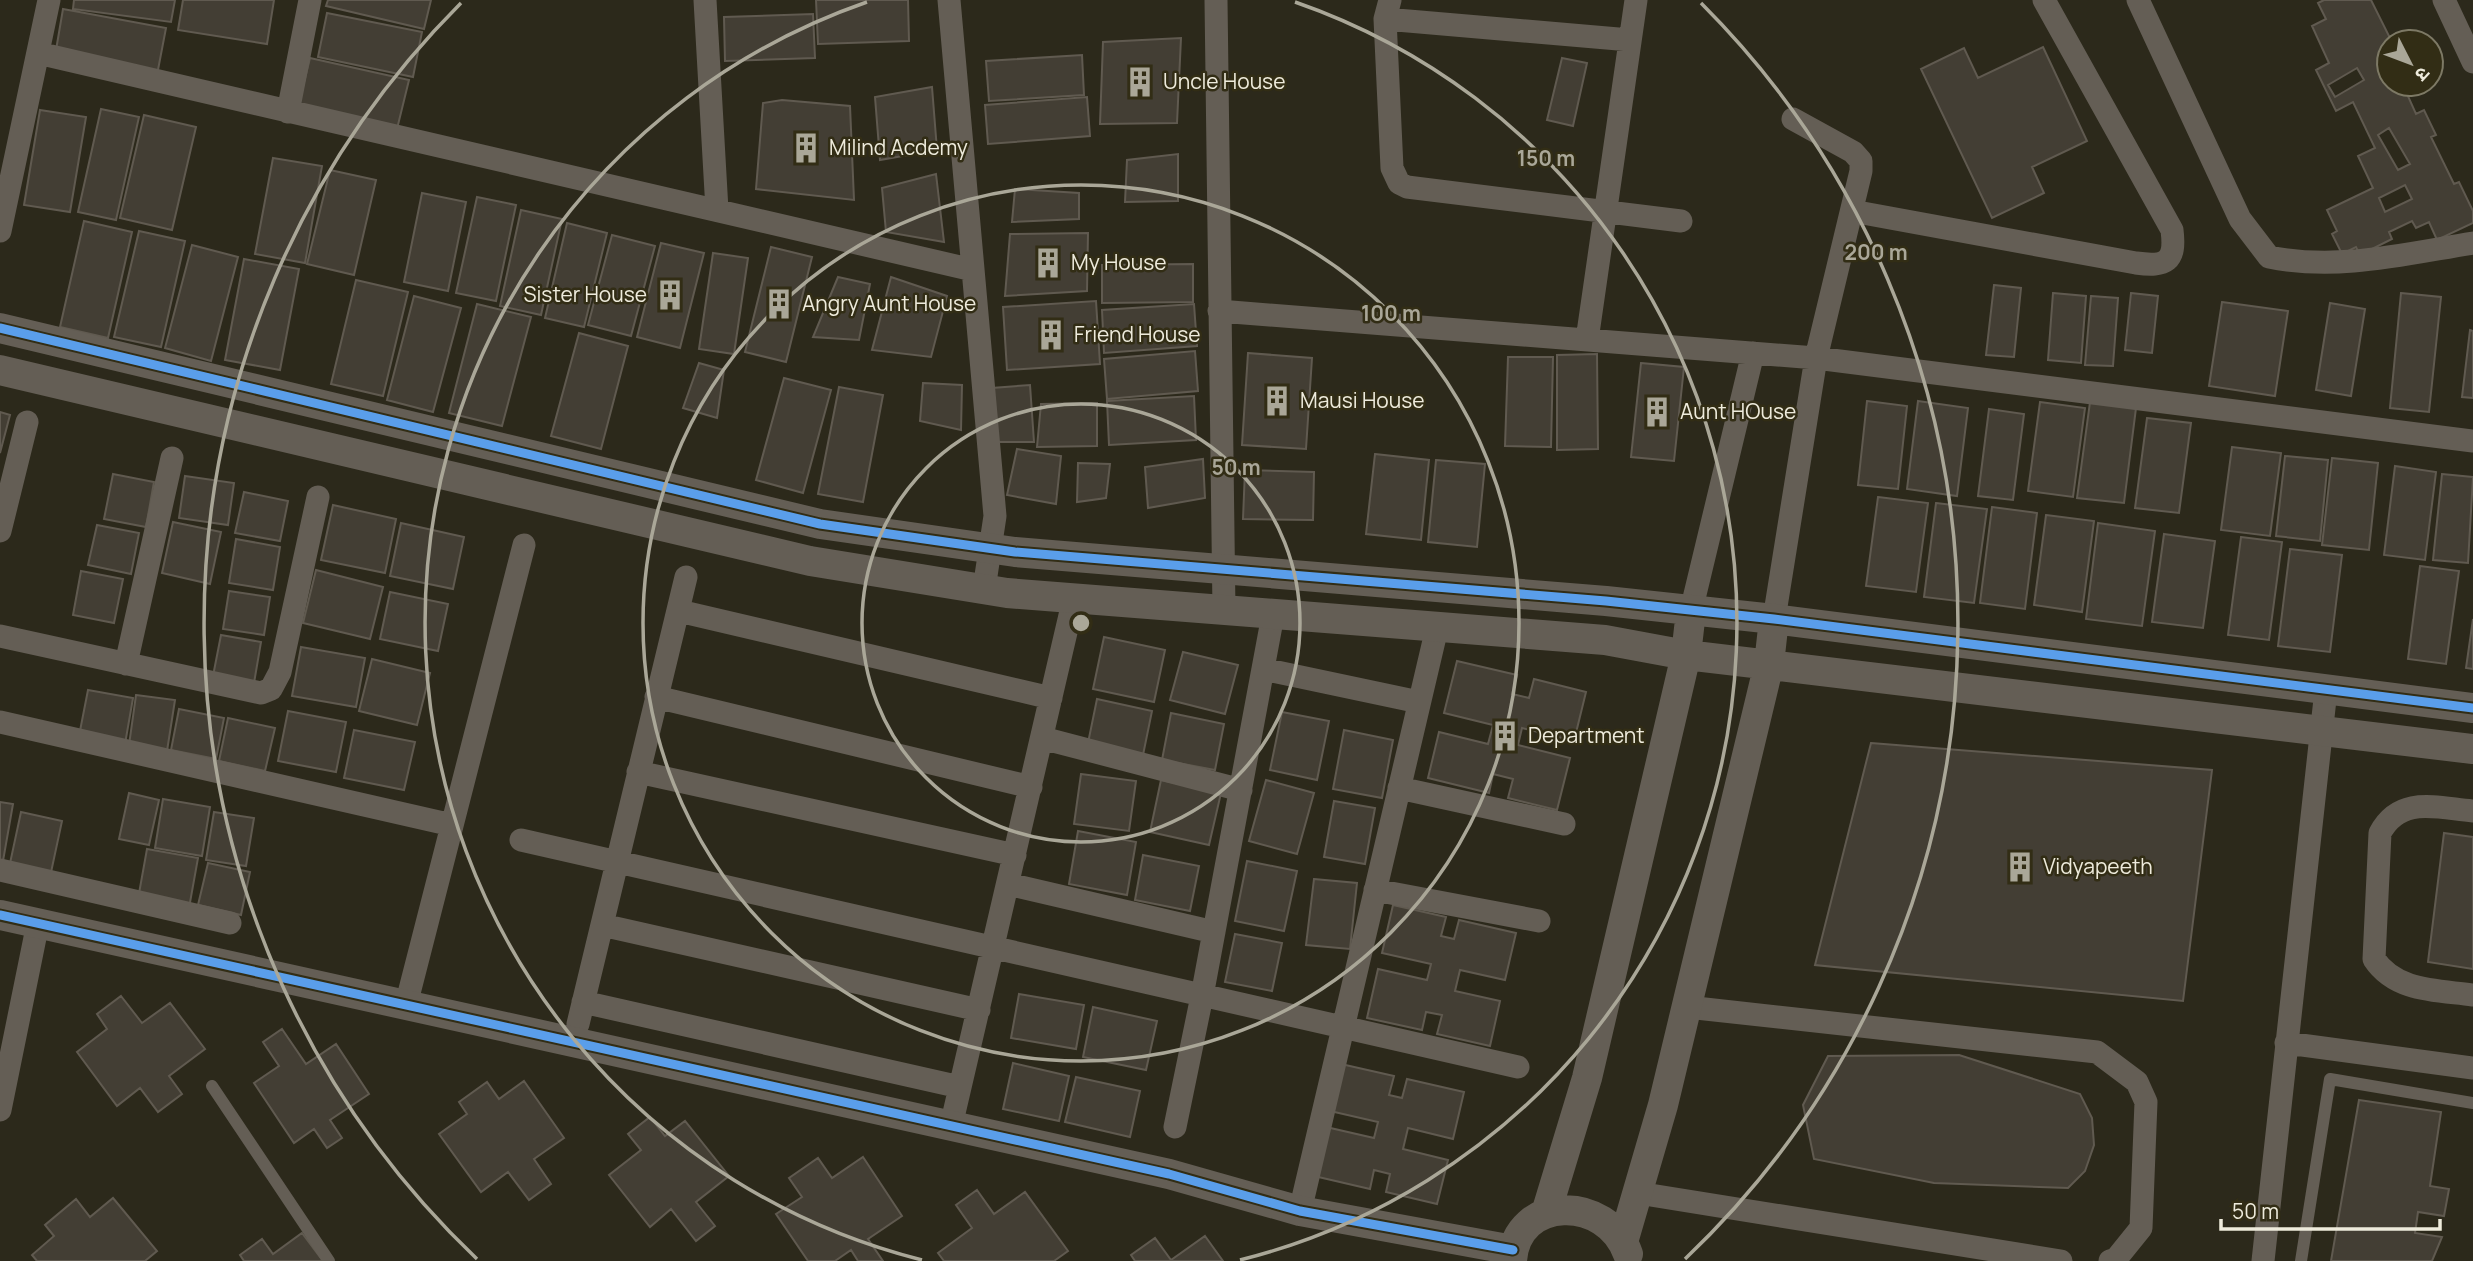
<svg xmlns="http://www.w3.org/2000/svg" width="2473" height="1261" viewBox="0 0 2473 1261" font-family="Manrope,'Noto Sans Devanagari',sans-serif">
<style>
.building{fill:#433e34;stroke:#605a50;stroke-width:2;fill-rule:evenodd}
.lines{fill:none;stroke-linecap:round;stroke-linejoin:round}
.service{stroke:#645e55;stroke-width:12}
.minor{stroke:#645e55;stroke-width:23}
.tertiary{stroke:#645e55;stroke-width:30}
.cycleway-casing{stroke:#322d15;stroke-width:13}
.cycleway{stroke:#5a9eea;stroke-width:9}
.ring{fill:none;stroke:#aaa798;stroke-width:3.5}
.labels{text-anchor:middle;stroke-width:5;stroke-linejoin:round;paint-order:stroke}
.poi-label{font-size:21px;fill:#eeebdc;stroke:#322d15;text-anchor:start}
.centre{fill:#aaa798;stroke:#322d15;stroke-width:3.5}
.ring-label{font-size:21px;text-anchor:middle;font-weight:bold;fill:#aaa798;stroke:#322d15;stroke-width:5;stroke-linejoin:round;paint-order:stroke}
</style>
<rect width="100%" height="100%" fill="#2c291b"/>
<!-- building -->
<path class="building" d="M74,0H175L171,22L73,9Z
M183,0H274L267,44L178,30Z
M328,0H431L424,29L326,6Z
M816,0H908L909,41L818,44Z
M2324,0H2371L2392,42L2388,47L2389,84H2412L2415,90L2407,94L2416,114L2424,110L2436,135L2431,137L2454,184L2459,182L2473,211V223L2437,240L2429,222L2416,228L2412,221L2389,232L2392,239L2360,255L2356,247L2342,254L2332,234L2337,231L2327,210L2373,188L2358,156L2375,148L2353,102L2336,111L2316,70L2329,63L2312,26L2326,19L2318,3ZM2357,68L2364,80L2335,97L2328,85ZM2389,128L2410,164L2398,170L2378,135ZM2405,185L2412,199L2385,212L2379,198Z
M63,9L166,28L157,75L55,56Z
M327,13L422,32L413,77L318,57Z
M813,14L815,58L725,61L724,17Z
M1181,38L1177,123L1100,124L1103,42Z
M2043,47L2087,141L2032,167L2044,193L1992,218L1921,69L1964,48L1978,78Z
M1082,55L1084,95L989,101L986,61Z
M310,58L409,80L396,133L297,111Z
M1562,58L1587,63L1573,126L1547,120Z
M932,87L937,150L880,160L875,97Z
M1087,97L1090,136L988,144L985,105Z
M782,100L850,106L854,200L756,189L763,103Z
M101,109L139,117L116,220L78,212Z
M40,110L86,117L70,212L24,205Z
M144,115L196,127L172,230L120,218Z
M1178,154V201L1125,202L1127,160Z
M273,158L322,166L305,263L255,254Z
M330,170L376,180L354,275L307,264Z
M936,174L944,242L886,232L882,188Z
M1015,189L1079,193V219L1012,222Z
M422,193L466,202L448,291L404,282Z
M477,197L516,205L496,301L456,293Z
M521,210L562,219L541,315L500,306Z
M84,221L132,232L108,338L60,327Z
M567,223L607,233L584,327L545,318Z
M139,231L185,241L161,347L114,337Z
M1088,233L1087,291L1005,296L1010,234Z
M612,235L655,246L631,336L588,325Z
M661,243L704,253L680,348L637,337Z
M192,245L238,257L211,361L165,348Z
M771,247L812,257L786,362L745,352Z
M713,253L748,258L734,354L699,349Z
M244,259L299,269L280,370L225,360Z
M1193,264V302L1102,303V265Z
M838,277L870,284L859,340L813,337Z
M891,277L947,296L931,357L872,350Z
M356,280L408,292L383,396L331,384Z
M1994,285L2021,288L2014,357L1986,355Z
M2053,293L2086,296L2081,363L2048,360Z
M2131,293L2158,296L2152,353L2125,350Z
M2401,293L2441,297L2429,412L2390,408Z
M414,296L461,308L433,412L387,400Z
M2091,296L2118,298L2113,366L2085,365Z
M1096,301L1100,364L1007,370L1003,307Z
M2222,302L2288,311L2275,396L2209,386Z
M2330,303L2365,309L2351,396L2316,390Z
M477,304L531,317L502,426L449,413Z
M1194,304L1197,346L1104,353L1102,310Z
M2470,330L2473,331V398L2462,397Z
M579,333L628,346L601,449L551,436Z
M1195,351L1198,391L1107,399L1104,359Z
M1248,353L1312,358L1306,449L1242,445Z
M1597,354L1598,449L1557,450V355Z
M1508,357H1553L1551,447L1505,446Z
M699,363L724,370L717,418L683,408Z
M1641,363L1684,367L1674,461L1631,457Z
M784,378L831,390L803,493L756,480Z
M923,383L962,385L961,430L920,421Z
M1030,385L1034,442H996L992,388Z
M839,387L883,395L863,502L818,494Z
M1194,396L1196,440L1109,445L1107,401Z
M1867,401L1907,406L1898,489L1858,485Z
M1918,401L1968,408L1957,496L1907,489Z
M2040,402L2085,408L2073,497L2028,491Z
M2090,402L2136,408L2124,503L2077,498Z
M1097,403V446L1037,447L1041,404Z
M1989,409L2024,414L2013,500L1978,496Z
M0,412L10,415L0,453Z
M2147,418L2191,423L2179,513L2135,508Z
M2232,447L2281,453L2270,536L2221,530Z
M1017,449L1061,456L1056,504L1007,495Z
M1375,454L1429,460L1421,540L1366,534Z
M2285,456L2328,460L2320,541L2276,536Z
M2332,458L2378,463L2369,550L2322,545Z
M1203,459L1205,498L1148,508L1145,467Z
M1436,460L1485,464L1477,547L1428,542Z
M1078,463L1110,464L1106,498L1077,502Z
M2395,466L2436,472L2425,560L2384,555Z
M1245,470L1314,472L1313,520L1243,519Z
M113,474L154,482L146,527L104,519Z
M2442,474L2473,477L2468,563L2433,560Z
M185,476L234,483L228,525L179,518Z
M244,492L288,501L280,541L235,533Z
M1878,497L1928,503L1916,592L1866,586Z
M1936,503L1987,509L1974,603L1924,597Z
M333,505L396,519L385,573L321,560Z
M1992,507L2037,513L2025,609L1980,603Z
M2046,515L2094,521L2082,612L2034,605Z
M173,522L221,532L210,584L162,573Z
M401,523L464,537L453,589L390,576Z
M2098,523L2155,531L2142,626L2086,619Z
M97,525L139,533L131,574L88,565Z
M2164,534L2215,541L2203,628L2152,622Z
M2241,537L2282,542L2269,640L2228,635Z
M236,539L280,547L273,590L229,583Z
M2290,549L2342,555L2330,652L2278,646Z
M2420,566L2459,571L2446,664L2408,659Z
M316,570L383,587L370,639L303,623Z
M81,571L123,579L114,623L73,615Z
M229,591L270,597L264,635L223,629Z
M390,592L448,604L438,651L380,639Z
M2473,619V669L2466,668Z
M221,635L261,642L254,683L213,676Z
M1104,637L1165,650L1154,702L1093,689Z
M301,647L365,658L356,707L292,696Z
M1183,652L1238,665L1225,714L1170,700Z
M372,659L430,673L417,725L359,711Z
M1457,661L1517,675L1512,694L1529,698L1534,679L1586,692L1574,741L1522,728L1518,745L1570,758L1557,810L1508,798L1513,779L1493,774L1489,793L1428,778L1439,732L1488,744L1493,725L1444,713Z
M88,690L133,698L125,744L79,736Z
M136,695L175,700L167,751L129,745Z
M1097,699L1152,711L1143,755L1088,743Z
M179,709L224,718L216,759L171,750Z
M288,711L346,722L336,772L278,761Z
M1282,712L1329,721L1317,780L1270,770Z
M1171,713L1224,724L1215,770L1162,760Z
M228,718L275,728L265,771L219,761Z
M354,730L415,742L404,790L344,778Z
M1344,730L1393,740L1382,798L1333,789Z
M1871,743L2212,770L2183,1001L1815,965Z
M1081,774L1136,781L1129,831L1074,824Z
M1161,780L1221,793L1209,845L1150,832Z
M1266,780L1314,793L1297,854L1249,841Z
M129,793L159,800L149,845L119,839Z
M163,799L210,807L202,856L155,848Z
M1334,801L1375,808L1365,864L1324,857Z
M0,802L13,804L3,861H0Z
M21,812L62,821L50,877L9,868Z
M214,812L254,818L246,866L206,860Z
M1078,831L1136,842L1127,895L1069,884Z
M2444,833L2473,837V969L2428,962Z
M147,849L198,858L189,908L138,899Z
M1143,855L1199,866L1190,911L1135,900Z
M1247,861L1297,871L1284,931L1235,921Z
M208,863L250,872L241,915L198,905Z
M1314,879L1357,883L1350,949L1306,945Z
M1393,905L1446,917L1441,936L1454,939L1459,920L1516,933L1505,980L1460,970L1455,991L1500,1001L1490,1046L1437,1034L1442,1015L1426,1012L1422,1030L1367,1018L1378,969L1427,980L1431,964L1382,953Z
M1235,934L1282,943L1272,991L1225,982Z
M1019,994L1084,1005L1076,1049L1011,1038Z
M121,996L142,1023L170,1003L205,1049L169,1076L182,1094L158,1112L140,1088L117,1106L77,1052L107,1029L97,1014Z
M1093,1007L1157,1021L1146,1070L1083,1057Z
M282,1029L306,1064L336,1044L369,1094L330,1120L342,1138L327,1148L314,1129L294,1143L254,1083L279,1066L263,1042Z
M1959,1055L2080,1094L2092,1118L2094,1145L2085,1171L2068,1188L1934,1183L1814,1159L1803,1105L1828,1056Z
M1013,1063L1069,1076L1059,1121L1003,1109Z
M1341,1064L1394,1076L1389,1095L1402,1098L1407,1079L1464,1092L1453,1139L1408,1128L1403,1149L1448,1160L1437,1204L1386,1192L1390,1174L1374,1170L1370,1189L1314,1176L1326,1127L1374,1138L1378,1122L1330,1111Z
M1076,1077L1140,1091L1130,1137L1065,1122Z
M524,1081L564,1138L534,1159L551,1184L529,1200L508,1172L481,1192L439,1134L467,1114L459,1102L487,1082L499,1099Z
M2359,1100L2441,1112L2430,1186L2449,1189L2444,1216L2418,1212L2415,1233L2442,1237L2432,1261H2331Z
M650,1117L665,1136L685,1121L729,1176L696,1202L715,1226L696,1241L671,1209L650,1227L609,1175L641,1150L628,1134Z
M863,1157L902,1216L868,1239L883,1261H858L851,1250L835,1261H808L776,1214L802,1197L789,1178L818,1158L832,1178Z
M977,1190L994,1214L1025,1192L1068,1251L1054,1261H944L938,1253L972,1228L956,1205Z
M113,1198L157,1251L145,1261H37L32,1255L54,1236L45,1225L76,1199L90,1217Z
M302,1233L323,1261H244L240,1255L262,1239L273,1254Z
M1205,1236L1223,1261H1135L1131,1255L1155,1238L1171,1260Z"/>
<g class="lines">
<!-- service -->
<path class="service" d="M212,1086L329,1261
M2301,1261L2330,1079L2473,1103"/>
<!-- minor -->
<path class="minor" d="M705,0L717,210
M949,0L995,516L984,589
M1216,0L1224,611
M1390,0L1385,19L1392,168L1399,183L1407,187L1681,221
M2138,0L2240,219L2269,257C2338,271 2404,254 2473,243
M2444,0L2473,62
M1385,19L1630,40
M38,53L973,270
M288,112L310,0
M1852,211L2136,263C2166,267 2176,262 2172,230L2044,0
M0,231L49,0
M1219,311L1816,358L2473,441
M1587,340L1636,0
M0,531L27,422
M679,611L1051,698
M1691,611L1753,353
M1774,619L1816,358L1861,171V161L1853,152L1793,119
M0,636L261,693L271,689L280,672L318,497
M126,664L172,458
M1263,669L1419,702
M656,697L1031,787
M0,722L452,825
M1042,738L1241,790
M638,772L1015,855
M1399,788L1564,824
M2473,811C2437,808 2400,795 2380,833L2374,959C2396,992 2437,990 2473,995
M521,840L1518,1067
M0,870L230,923
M1008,884L1214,932
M1375,890L1539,921
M602,925L979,1010
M583,1002L960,1087
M406,1005L524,545
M1687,1007L2097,1052L2137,1082L2146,1102L2141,1228L2116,1259L2110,1261
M578,1024L686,577
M2286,1043L2473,1068
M0,1110L38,923
M951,1126L1074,598
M1175,1127L1202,996L1273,615
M1638,1193L2061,1261
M1300,1211L1437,628
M2263,1261L2326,690"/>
<!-- tertiary -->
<path class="tertiary" d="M0,328L820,524L1015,552L1606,601L1774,619L2473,708
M0,370L810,561L1007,593L1605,640L1686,655L2473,749
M0,915L1169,1174L1300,1211L1513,1250
M1546,1213L1587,1078L1686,655L1691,611
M1623,1242L1663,1105L1769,664L1774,619
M1512,1261C1516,1195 1607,1194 1628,1254"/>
<!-- cycleway casing -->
<g class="cycleway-casing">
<path id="cycleway" d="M0,328L820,524L1015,552L1606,601L1774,619L2473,708
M0,915L1169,1174L1300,1211L1513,1250"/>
</g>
<!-- cycleway -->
<use href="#cycleway" class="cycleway"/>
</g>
<!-- distance rings -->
<g class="ring">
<circle cx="1081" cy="623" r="219"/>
<circle cx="1081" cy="623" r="438"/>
<path d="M922 1260A657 657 0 0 1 867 2M1295 2A657 657 0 0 1 1240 1260"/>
<path d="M477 1259A877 877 0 0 1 461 3M1701 3A877 877 0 0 1 1685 1259"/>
</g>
<!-- icons -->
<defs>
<g id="building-bare" transform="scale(2.415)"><path d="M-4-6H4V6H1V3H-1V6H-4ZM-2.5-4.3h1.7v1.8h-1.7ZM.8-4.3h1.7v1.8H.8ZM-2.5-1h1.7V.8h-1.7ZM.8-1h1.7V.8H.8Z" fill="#aaa798" stroke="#322d15" stroke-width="2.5" paint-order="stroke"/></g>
</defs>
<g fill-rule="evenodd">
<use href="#building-bare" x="1140" y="82"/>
<use href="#building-bare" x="806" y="148"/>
<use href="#building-bare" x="1048" y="263"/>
<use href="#building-bare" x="670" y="295"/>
<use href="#building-bare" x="779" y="304"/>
<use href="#building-bare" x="1051" y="335"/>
<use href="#building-bare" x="1277" y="401"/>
<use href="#building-bare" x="1657" y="412"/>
<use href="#building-bare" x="1505" y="736"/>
<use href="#building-bare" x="2020" y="867"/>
</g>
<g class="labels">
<!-- poi labels -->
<g class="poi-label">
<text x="1163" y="89">Uncle House</text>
<text x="829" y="155">Milind Acdemy</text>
<text x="1071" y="270">My House</text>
<text x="647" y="302" text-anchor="end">Sister House</text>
<text x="802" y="311">Angry Aunt House</text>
<text x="1074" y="342">Friend House</text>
<text x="1300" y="408">Mausi House</text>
<text x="1680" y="419">Aunt HOuse</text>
<text x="1528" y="743">Department</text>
<text x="2043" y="874">Vidyapeeth</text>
</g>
</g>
<circle cx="1081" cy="623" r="10" class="centre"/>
<g class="ring-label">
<text x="1546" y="166">150 m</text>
<text x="1876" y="260">200 m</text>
<text x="1391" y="321">100 m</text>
<text x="1236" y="475">50 m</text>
</g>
<!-- north arrow -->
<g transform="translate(2410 63) rotate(132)"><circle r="33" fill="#322d15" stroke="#7d7965" stroke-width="2"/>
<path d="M0-5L12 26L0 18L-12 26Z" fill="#aaa798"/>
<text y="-10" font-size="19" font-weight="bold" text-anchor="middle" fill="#eeebdc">उ</text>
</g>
<!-- scale -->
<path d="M2221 1219v10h219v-10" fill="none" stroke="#eeebdc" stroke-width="3.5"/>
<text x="2232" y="1219" font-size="21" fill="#eeebdc" stroke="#322d15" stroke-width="5" paint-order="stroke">50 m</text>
</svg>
